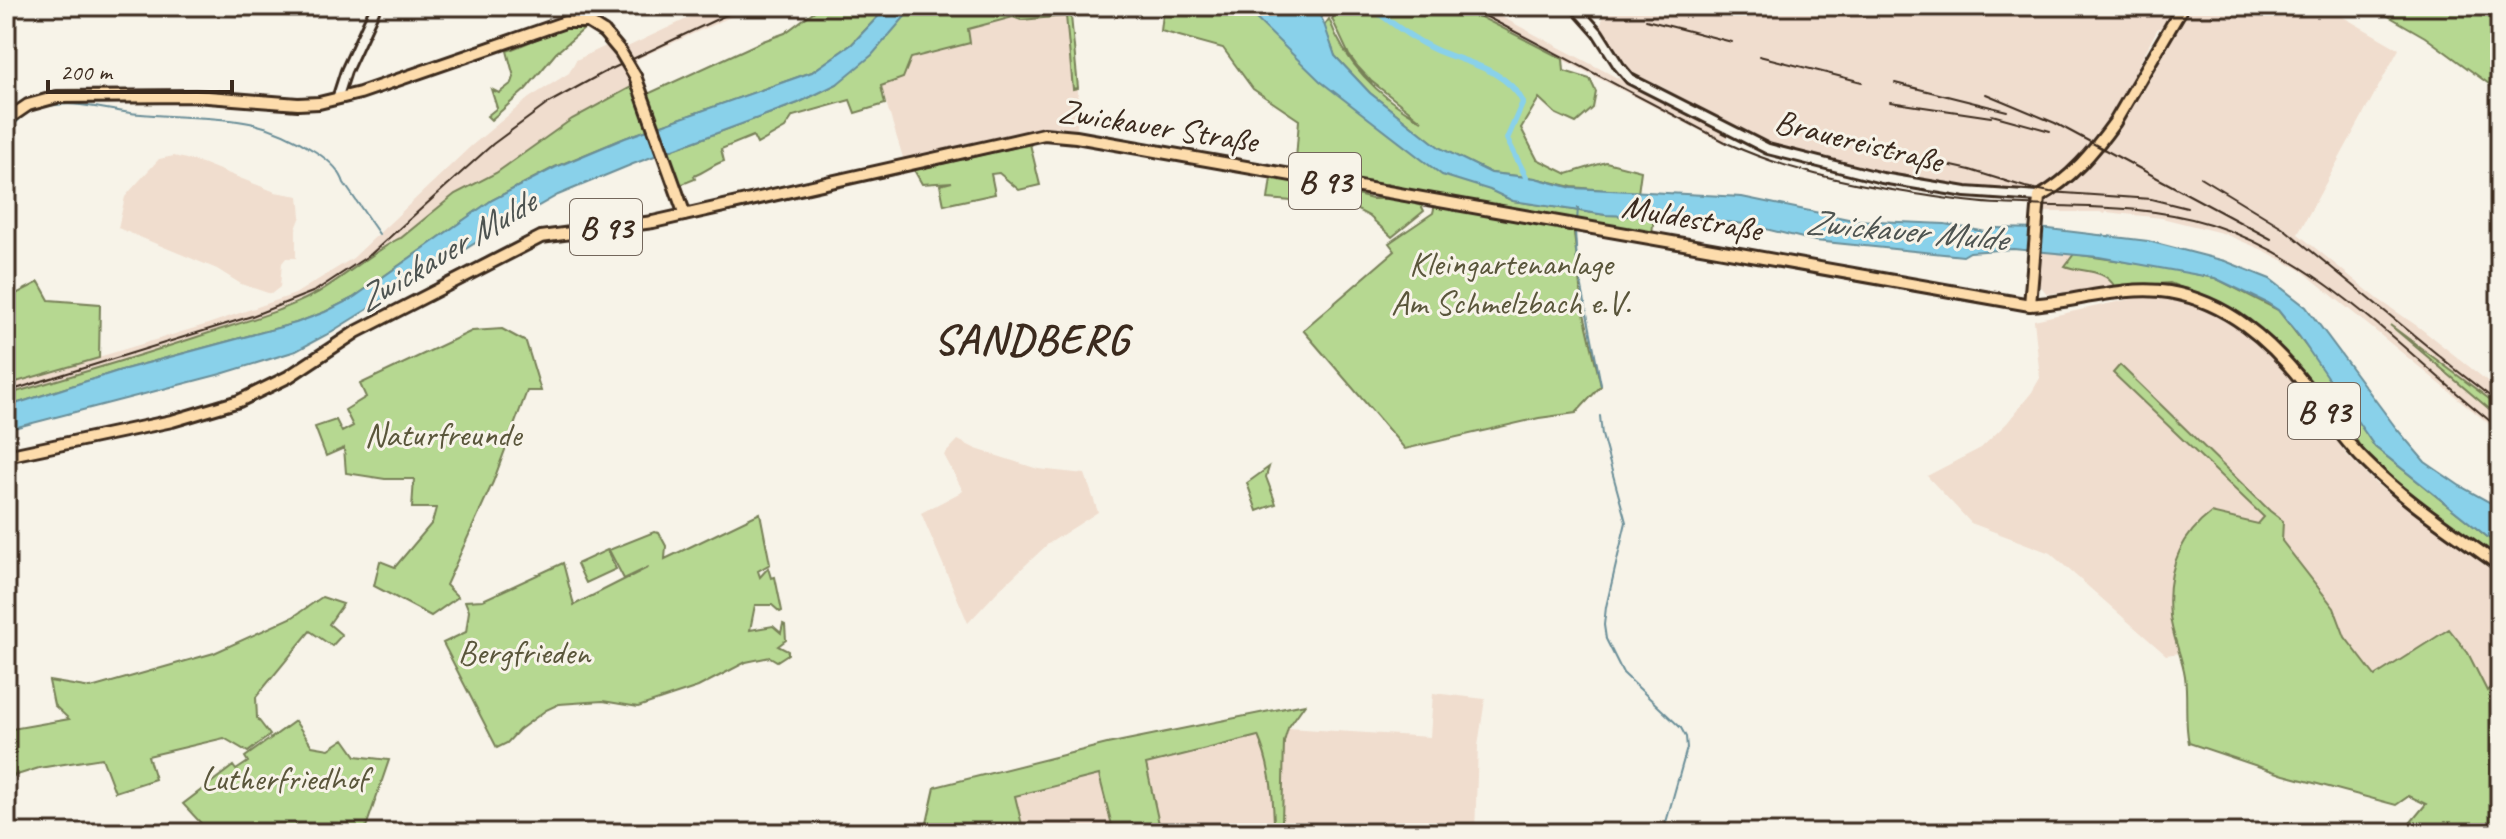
<svg xmlns="http://www.w3.org/2000/svg" width="2506" height="839" viewBox="0 0 2506 839" font-family="Caveat,sans-serif">
<style>
.built{fill:#f0ddce}
.green{fill:#b6d891;stroke:#788158;stroke-width:2}
.water{fill:#89d1ea;stroke:#6a8e98;stroke-width:2}
.lines{fill:none;stroke-linecap:round;stroke-linejoin:round}
.stream{stroke:#6a8e98;stroke-width:2}
.canal{stroke:#89d1ea;stroke-width:6}
.minor-casing{stroke:#3b2a1e;stroke-width:14}
.major-casing{stroke:#3b2a1e;stroke-width:16}
.minor{stroke:#f7f3e8;stroke-width:8}
.major{stroke:#fddcac;stroke-width:10}
.rail{stroke:#3b2a1e;stroke-width:2}
.major-bridge-casing{stroke:#3b2a1e;stroke-width:16;stroke-linecap:butt}
.major-bridge{stroke:#fddcac;stroke-width:10}
.labels{text-anchor:middle;stroke-width:6;stroke-linejoin:round;paint-order:stroke}
.shield{fill:#f7f3e8;stroke:#73665b;stroke-width:2}
.shield-label{font-size:32px;font-weight:bold;fill:#3b2a1e}
.street-label{font-size:34px;fill:#3b2a1e;stroke:#f7f3e8}
.park-label{font-size:34px;fill:#5a563b;stroke:#f7f3e8}
.water-label{font-size:36px;font-style:italic;fill:#4e5451;stroke:#f7f3e8}
.district-label{font-size:42px;font-weight:bold;letter-spacing:2px;fill:#3b2a1e;stroke:#f7f3e8}
</style>
<rect width="100%" height="100%" fill="#f7f3e8"/>
<filter id="ink" filterUnits="userSpaceOnUse"><feTurbulence type="fractalNoise" baseFrequency=".0125" numOctaves="2"/><feDisplacementMap in="SourceGraphic" scale="16" xChannelSelector="R" yChannelSelector="G"/><feConvolveMatrix kernelMatrix="1 2 1 2 8 2 1 2 1" color-interpolation-filters="sRGB"/></filter>
<g filter="url(#ink)">
<!-- built -->
<path class="built" d="M714,6H755L637,59L631,87L572,119L496,173L455,194L401,238L394,239L375,255L316,293L270,313L123,362L6,395V385L208,324L295,294L353,258L470,147L529,98L569,73L576,60L621,39V50Z
M1459,6H1481L1728,136L1724,143Z
M1606,6H2324L2399,49L2298,234L2378,299L2420,328L2500,391V407L2402,336L2500,418V433L2301,270L2263,250L2222,233L2162,218L2106,212L2105,214L2100,212H2044L2045,199L2062,190L2096,156L2116,129L2172,29L2158,28L2112,116L2085,150L2050,184L2031,191L1965,185L1865,170L1775,146L1733,126L1662,87L1631,76L1600,28Z
M1066,16L1073,88H1078L1077,131H1042L1018,135L905,164L881,86L903,78L911,58L970,43L967,29L1013,17L1021,20Z
M174,156L202,163L275,192L299,196L301,216L296,229V258H286L282,263L280,287L271,294L241,284L217,269L118,228L125,197L130,191L159,159Z
M2041,251L2074,254L2066,265L2110,278L2115,287L2047,294L2039,284L2038,279Z
M2144,296L2172,298L2203,308L2228,321L2263,348L2298,386L2347,455L2376,484L2500,576V701L2487,691L2468,653L2375,677L2345,637L2334,608L2282,541V520L2270,511L2120,366L2113,373L2264,517L2258,524L2211,513L2170,618L2180,653L2166,655L2050,553L1971,523L1927,476L1981,448L2007,423L2032,392L2040,378L2034,320Z
M958,440L976,449L1038,469L1085,474L1098,512L1048,544L997,592L968,623L921,513L963,491L944,455Z
M1433,693L1485,699L1478,746L1475,833H949L951,812L1288,728L1430,737Z"/>
<!-- green -->
<path class="green" d="M821,6H888L852,44L812,72L625,138L555,167L492,200L353,298L325,312L296,323L118,371L6,407V395C75,375 143,355 212,332C246,321 283,311 315,294C333,285 391,239 401,238L455,194L496,173L572,119L631,87L634,93H650L763,41L785,33Z
M914,6H1070L1078,88L1073,89L1066,16L1021,20L1013,17L968,29L970,43L911,58L903,78L881,86L885,104L855,113L850,100L793,116L785,128L757,144L753,136L721,149L724,161C712,165 705,172 694,176L695,179L675,187L663,153L798,103L837,84Z
M1164,6H1243L1251,15L1490,190L1513,201L1606,215L1654,216L1652,234L1449,199L1387,184L1376,187L1295,173L1299,120L1253,89L1223,48L1161,31Z
M1342,6H1459L1563,59L1564,71L1590,79L1596,92L1593,108L1576,123L1556,114L1539,98L1521,128L1537,159L1567,174L1606,162L1641,171L1638,193L1572,187L1535,178L1491,173L1440,148L1370,93L1335,56L1324,26L1329,19C1346,65 1380,98 1422,121L1371,81L1358,67L1349,55L1332,19Z
M2371,6H2500V92L2425,37Z
M578,26L584,29L556,53L526,89L491,120L487,116L497,108L491,89L499,93L512,83L514,77L507,51C531,43 552,29 578,26Z
M1030,144L1040,185L1019,190L999,173L991,174L995,194L944,205L940,185L952,182L922,184L914,170Z
M1271,178L1326,187L1372,199H1392L1421,205L1424,211L1392,237L1369,216L1315,188L1307,206L1292,201L1268,199Z
M1436,200L1573,225L1582,305L1601,386L1576,413L1539,418L1405,449L1303,330L1395,251L1389,243L1433,213Z
M2074,254L2161,267L2215,278L2278,310L2329,376L2375,447L2500,547V561L2402,487L2380,469L2358,444L2357,440C2347,437 2340,424 2336,415L2340,409L2338,406L2328,405L2267,335L2234,309L2170,283L2115,287C2104,268 2083,273 2065,266Z
M39,282L49,300L100,304L99,358L6,385V299Z
M2390,325L2500,407V418Z
M502,329L526,342L541,391H527L493,482L446,585L458,597L431,616L374,586L380,561L395,567L432,523L436,508H412L414,479H385L346,473L344,448L326,456L315,427L336,420L342,432L353,426L345,410L366,397L360,384L472,331Z
M2120,365L2270,511L2283,521L2282,541L2334,608L2345,637L2375,676L2449,629L2468,653L2487,691L2500,678V833H2435L2434,831L2406,828L2426,804L2409,796L2396,805L2284,775L2189,743C2184,721 2188,699 2185,676C2182,656 2172,636 2170,616C2166,576 2177,539 2211,513L2258,524L2264,517L2113,373Z
M1269,467L1266,477L1276,504L1257,511L1247,483Z
M760,513L770,564L758,571L760,577L768,568L771,578L775,577L782,611L780,612L772,605H755L750,630L773,626L781,633L783,624L785,625L786,640L778,646L788,651V654L777,661L770,657L746,662L698,687L638,707L603,701L559,704L546,710L519,730L507,743L497,748L443,643L466,632L469,611L465,601L483,600L563,563L574,605L649,567L624,579L609,550L654,532L659,533L666,546L665,559Z
M607,550L616,569L586,583L577,564Z
M322,597L343,604L329,624L342,635L332,646L310,631L256,697L257,718L270,735L248,752L224,738L148,756L155,779L115,792L102,758L39,768L14,776L6,753V730L69,719L54,705L49,681L91,688L214,653L293,617Z
M1305,704L1288,728L1284,742L1282,823L1277,833H1265L1274,823C1273,792 1270,764 1258,736L1146,764L1161,833H1114L1099,775L1015,796L1024,833H928L927,823L935,787L1107,744Z
M295,721L312,746L329,749L344,739L356,756L389,760L364,833H210L183,804L233,766L236,770L248,762L245,757Z
M1422,821L1443,824H1469L1472,826L1415,830L1414,828L1366,830L1367,833H1310L1321,826L1365,828L1421,824Z"/>
<!-- water -->
<path class="water" d="M888,6H914L872,55L837,84L798,103L633,164L558,195L498,229L326,335L296,351L221,374L6,430V407L118,371L296,323L325,312L353,298L492,200L556,167L625,138L812,72L852,44Z
M1243,6H1314L1323,21L1335,56L1370,93L1440,148L1491,173L1535,178L1572,188L1742,197L1853,220L1945,224L1986,232L1996,228L2049,229L2148,241L2225,261L2270,279L2306,307L2396,428L2425,462L2460,486L2500,508V547L2375,447L2299,336L2278,310L2267,303L2215,278L2099,257L2013,249L1970,252L1963,256L1815,241L1745,224L1683,218L1606,215L1513,201L1490,190L1442,175L1320,81Z"/>
<g class="lines">
<!-- stream -->
<path class="stream" d="M6,134C15,124 25,111 39,108C79,98 102,111 141,114C211,121 253,110 316,152C327,159 340,170 344,183L379,234
M1577,221L1578,208
M1575,231L1577,262L1601,385
M1600,416L1602,435L1626,522L1606,607L1604,625L1606,639L1623,673L1681,728L1686,737L1687,748L1663,833"/>
<!-- canal -->
<path class="canal" d="M1369,6C1391,22 1413,40 1438,51C1468,63 1507,70 1523,102L1507,139L1526,177"/>
<!-- minor casing -->
<g class="minor-casing">
<path id="minor" d="M1574,6L1598,33L1619,66L1630,79L1768,149L1882,178L1966,192L2039,197
M588,22L596,6
M337,99L346,71L376,6"/>
</g>
<!-- major casing -->
<g class="major-casing">
<path id="major" d="M635,76L685,215
M6,120L28,105L57,97L195,96L298,104L319,103L360,93L565,22H588L604,32
M2030,305L2039,197C2071,179 2094,151 2115,122L2183,6
M6,456L172,421L239,401L288,377L356,332L541,237L653,222L1044,134L1076,137L2030,305C2075,302 2124,285 2169,292C2227,302 2270,340 2306,386C2325,411 2342,439 2366,462C2406,502 2455,533 2500,566"/>
</g>
<!-- minor -->
<use href="#minor" class="minor"/>
<!-- major -->
<use href="#major" class="major"/>
<!-- rail -->
<path class="rail" d="M1466,6L1729,144C1786,170 1843,182 1904,192C1936,197 1967,203 2000,204C2070,208 2142,203 2210,224C2326,261 2407,356 2500,429
M1646,20L1732,42
M1759,56L1862,82
M1895,83L2007,111
M1986,94L2055,123L2271,239
M1890,102L1991,117
M1992,115L2050,131
M1854,144L1970,170L2025,187L2050,192L2151,199L2187,208
M2200,177L2282,227L2454,368
M2446,362L2500,404
M6,392L252,316L315,291L371,254L493,144L550,102L603,73L745,6"/>
<!-- major-bridge casing -->
<g class="major-bridge-casing">
<path id="major-bridge" d="M604,32L620,51L635,76"/>
</g>
<!-- major-bridge -->
<use href="#major-bridge" class="major-bridge"/>
</g>
</g>
<g class="labels">
<!-- shield labels -->
<g class="shield">
<rect x="1289" y="153" width="72" height="56" rx="6"/>
<rect x="570" y="199" width="72" height="56" rx="6"/>
<rect x="2288" y="383" width="72" height="56" rx="6"/>
</g>
<g class="shield-label">
<text x="1325" y="192">B 93</text>
<text x="606" y="238">B 93</text>
<text x="2324" y="422">B 93</text>
</g>
<!-- street labels -->
<g class="street-label">
<text transform="translate(1158 125) rotate(9)" y="12">Zwickauer Straße</text>
<text transform="translate(1859 140) rotate(14)" y="12">Brauereistraße</text>
<text transform="translate(1692 217) rotate(10)" y="12">Muldestraße</text>
</g>
<!-- park labels -->
<g class="park-label">
<text x="1511" y="275">Kleingartenanlage<tspan x="1511" dy="39">Am Schmelzbach e.V.</tspan></text>
<text x="443" y="446">Naturfreunde</text>
<text x="524" y="664">Bergfrieden</text>
<text x="284" y="790">Lutherfriedhof</text>
</g>
<!-- water labels -->
<g class="water-label">
<text transform="translate(1906 229) rotate(5)" y="13">Zwickauer Mulde</text>
<text transform="translate(445 250) rotate(-31)" y="13">Zwickauer Mulde</text>
</g>
<!-- district labels -->
<g class="district-label">
<text x="1032" y="353">SANDBERG</text>
</g>
</g>
<!-- margin -->
<rect width="2506" height="839" fill="none" stroke="#f7f3e8" stroke-width="32"/>
<rect x="16" y="16" width="2474" height="807" fill="none" stroke="#3b2a1e" stroke-width="3" filter="url(#ink)"/>
<!-- scale -->
<path d="M48 80v12h184v-12" fill="none" stroke="#3b2a1e" stroke-width="4"/>
<text x="60" y="80" font-size="24" fill="#3b2a1e" stroke="#f7f3e8" stroke-width="6" paint-order="stroke">200 m</text>
</svg>
